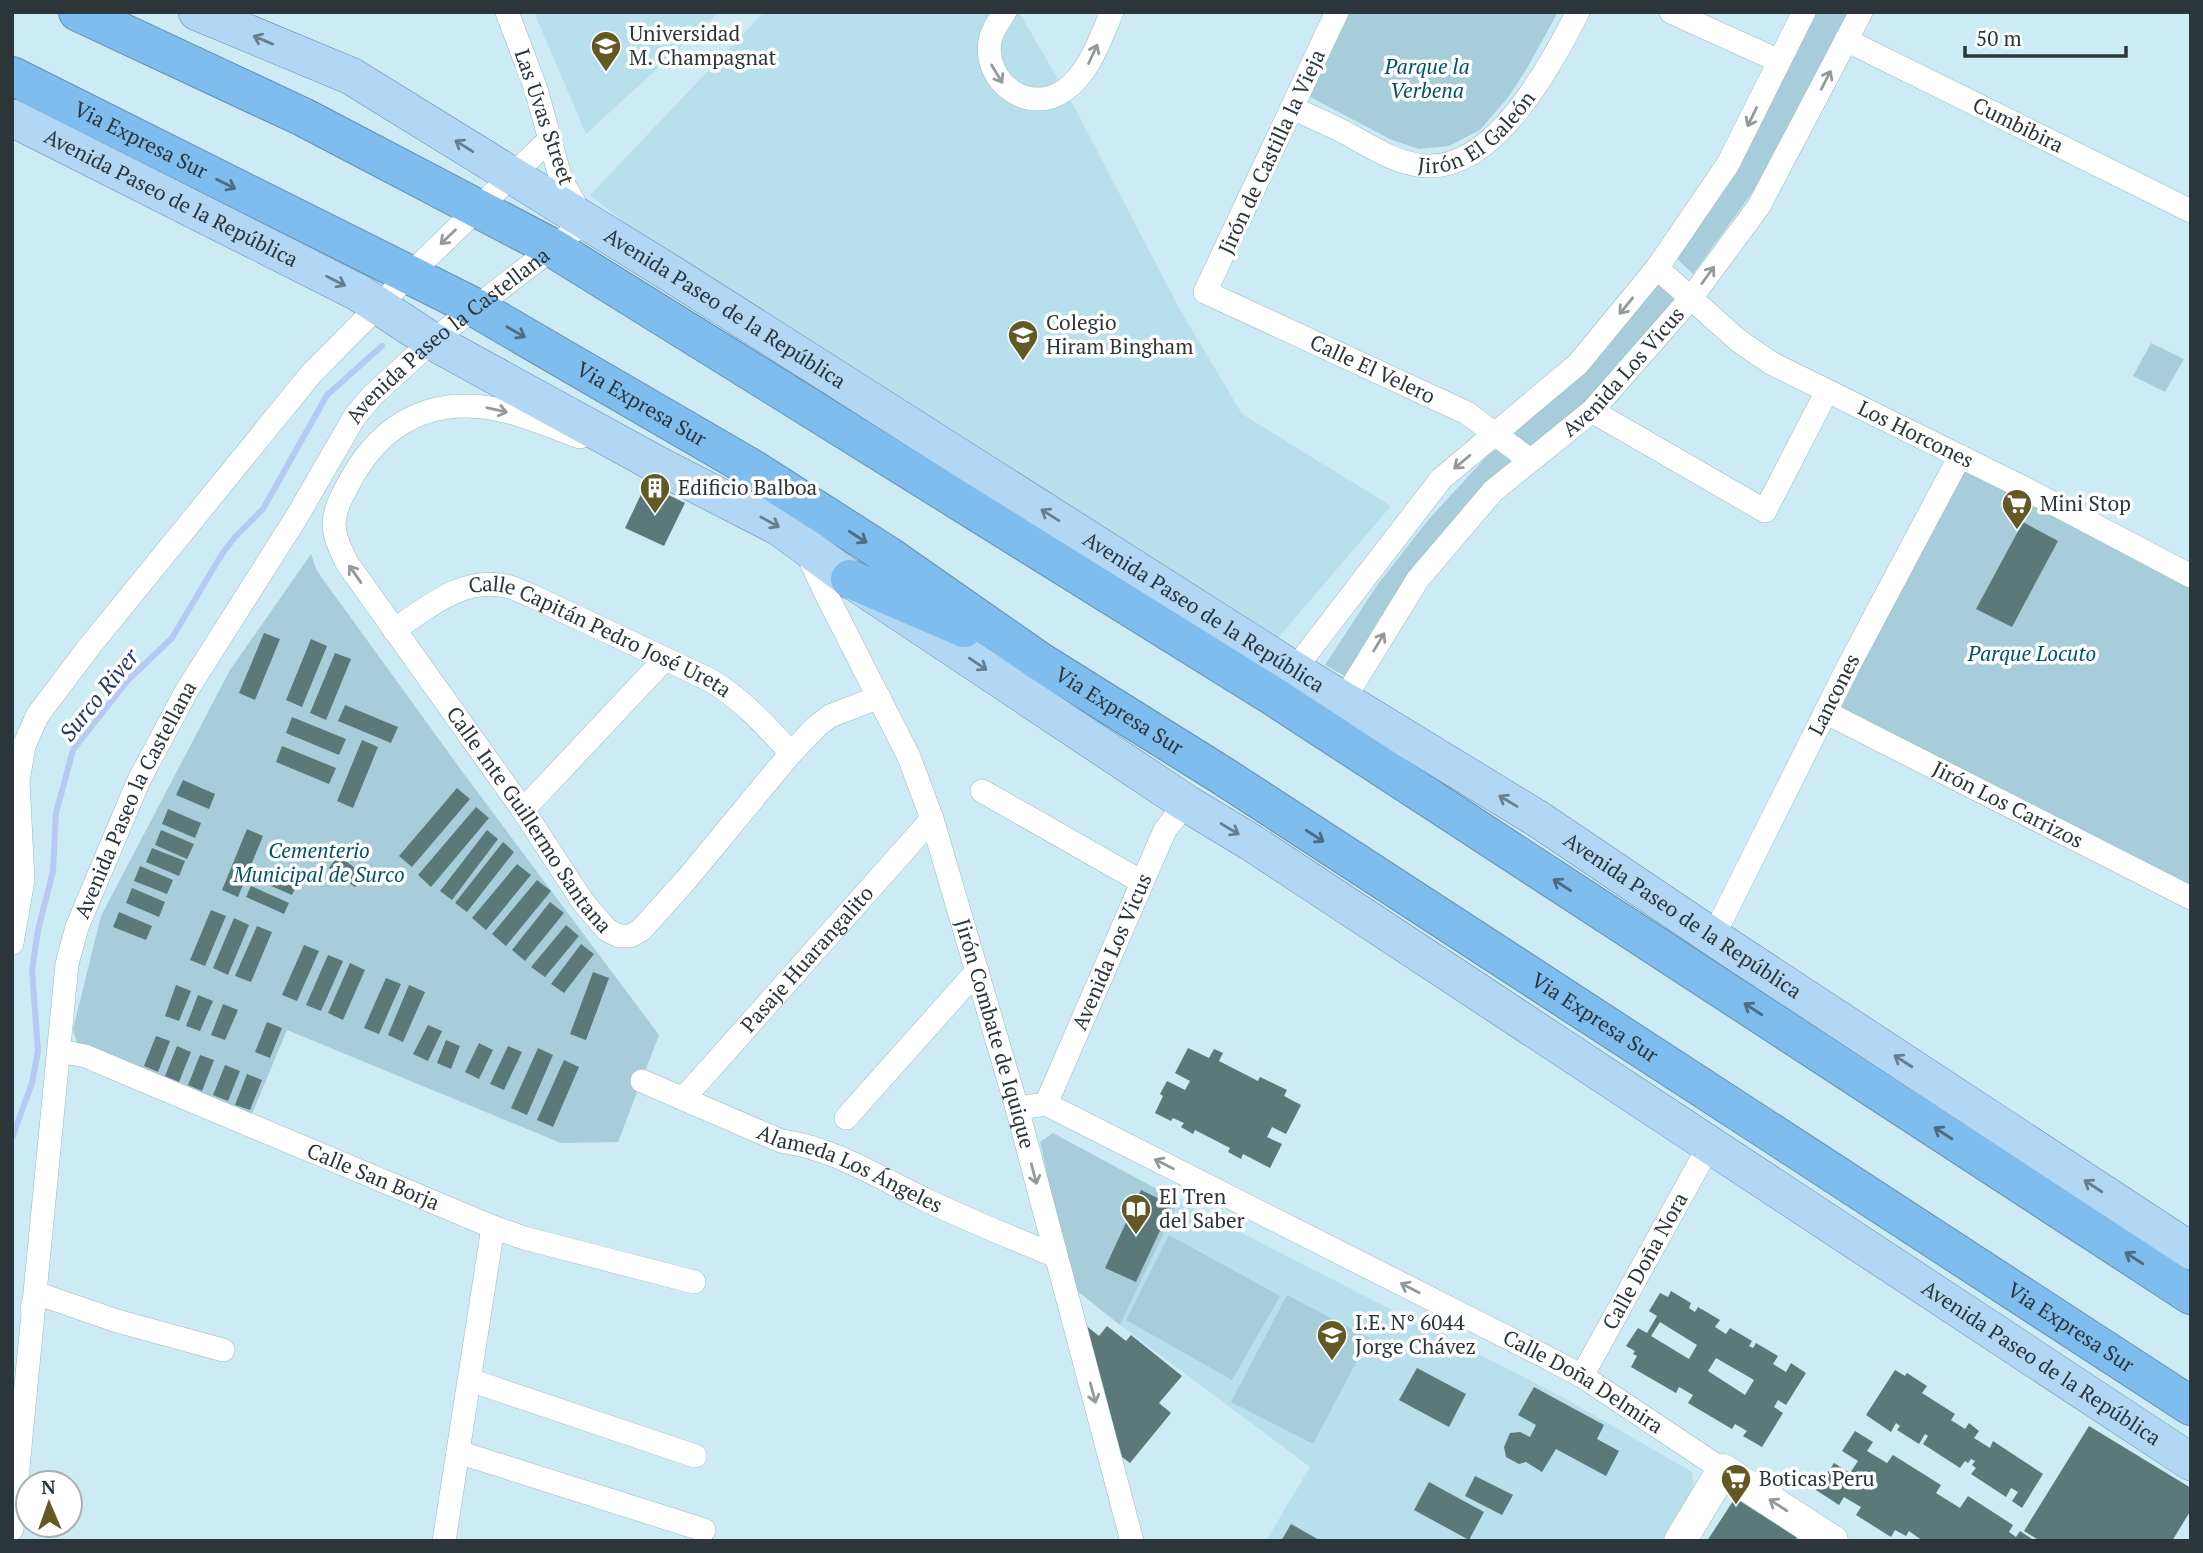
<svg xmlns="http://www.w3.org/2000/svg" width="2203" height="1553" viewBox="0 0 2203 1553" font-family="'PT Serif',serif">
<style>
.built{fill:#b8dfec}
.green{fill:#a7cdda}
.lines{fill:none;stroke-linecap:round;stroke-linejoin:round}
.stream{stroke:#b7c8f3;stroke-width:6}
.building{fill:#5b7978;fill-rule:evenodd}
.street-casing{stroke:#9ab7c0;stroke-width:24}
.secondary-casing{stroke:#9ab7c0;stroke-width:33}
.primary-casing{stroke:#618eaf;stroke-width:38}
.highway-casing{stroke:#618eaf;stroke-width:40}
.street{stroke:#fff;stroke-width:23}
.secondary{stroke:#fff;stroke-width:32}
.primary{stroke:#b2d7f5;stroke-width:37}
.highway{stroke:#7fbdee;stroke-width:38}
.oneway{stroke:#677e8e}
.oneway2{stroke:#949a9c}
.oneway3{stroke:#4c6c82}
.labels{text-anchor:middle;stroke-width:7;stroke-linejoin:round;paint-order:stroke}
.poi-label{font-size:21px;fill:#2a363a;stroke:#fff;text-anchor:start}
.park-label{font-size:21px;font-style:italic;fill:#015467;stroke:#fff}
.street-label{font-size:21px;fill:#2a363a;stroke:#fff}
.water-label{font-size:23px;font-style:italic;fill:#27396d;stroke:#fff}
</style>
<rect width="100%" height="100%" fill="#cdebf5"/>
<!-- built -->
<path class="built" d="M534,12H719L586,134Z
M764,12H1019L1077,112L1180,310L1242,414L1391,506L1272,645L651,244L590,195Z
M1179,1201L1566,1399L1692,1472L1694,1489L1661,1541H1266L1310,1467L1120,1325Z"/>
<!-- green -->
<path class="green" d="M1348,12H1558L1526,70L1509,96L1480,130L1449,146L1419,149L1392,140L1310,97Z
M1817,12H1848L1754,190L1693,274L1675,257L1736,174L1782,78Z
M1655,279L1679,303L1590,406L1530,453L1507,434Z
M2151,343L2184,359L2165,392L2133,376Z
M1497,450L1512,462L1350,679L1325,665L1378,584L1429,519L1488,455L1493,451Z
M1964,465L2191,585V888L1838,707Z
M311,554L317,571L464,774L659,1035L618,1142L561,1143L287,1030L252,1114L77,1043L73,1029L101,916L230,670Z
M1053,1133L1179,1201L1120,1325L1071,1286L1040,1142Z
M1169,1235L1280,1296L1232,1380L1126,1320Z
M1287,1295L1369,1338L1313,1444L1231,1402Z"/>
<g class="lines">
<!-- stream -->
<path class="stream" d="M12,1138L32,1083L38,1051L32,970L38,930L53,871L56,813L73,750L128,680L172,638L222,554L235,537L263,509L327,395L382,346"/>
</g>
<!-- building -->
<path class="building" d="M646,484L685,503L664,546L625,528Z
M2023,522L2058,541L2012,627L1976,609Z
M264,633L280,639L255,700L239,693Z
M311,639L327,646L302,707L286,700Z
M335,653L351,659L326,720L310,713Z
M345,705L398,727L391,743L338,721Z
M292,717L346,739L339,755L286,733Z
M362,740L378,747L353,808L337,801Z
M282,746L336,768L329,784L276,762Z
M183,780L215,794L209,809L176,795Z
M457,788L470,799L412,867L399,856Z
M476,807L489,818L431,887L418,875Z
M168,809L201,823L195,838L162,824Z
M247,829L263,836L238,897L222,890Z
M161,830L194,844L187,859L155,845Z
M487,830L498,839L452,900L440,891Z
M503,842L514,852L467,912L455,903Z
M152,848L185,861L179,876L146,862Z
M338,855L364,875L355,887L329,868Z
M517,864L531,875L486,930L472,918Z
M140,866L173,880L167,894L134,881Z
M260,867L297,884L292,895L255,879Z
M537,880L551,891L506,946L492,934Z
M251,886L289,903L284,914L246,897Z
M132,888L165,902L159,917L126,903Z
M550,902L564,913L525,961L512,950Z
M211,910L226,916L205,966L190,960Z
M119,912L152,926L146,940L113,927Z
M234,918L249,925L228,975L213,968Z
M566,925L579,936L545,977L531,967Z
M257,926L272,932L251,982L235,976Z
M581,944L594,954L564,993L551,984Z
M304,945L319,951L297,1001L282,995Z
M328,955L343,961L321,1011L306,1005Z
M350,963L365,970L343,1020L328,1013Z
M593,972L609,978L586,1040L570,1034Z
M386,978L401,984L379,1034L364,1028Z
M176,985L191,991L179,1021L165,1016Z
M409,985L425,992L403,1042L388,1035Z
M198,995L213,1001L200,1031L186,1026Z
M223,1004L238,1010L225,1040L211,1035Z
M267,1022L282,1028L270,1058L255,1052Z
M428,1025L442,1031L428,1061L413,1054Z
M156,1036L170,1041L158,1072L144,1066Z
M446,1040L460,1046L451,1069L437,1063Z
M479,1043L493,1050L479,1079L465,1072Z
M177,1046L191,1052L179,1082L165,1076Z
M508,1046L522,1052L504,1090L490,1084Z
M538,1048L553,1055L527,1115L511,1108Z
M1188,1048L1209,1058L1214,1049L1223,1053L1219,1061L1258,1081L1260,1077L1287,1090L1284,1096L1301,1105L1286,1134L1272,1127L1267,1137L1282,1144L1270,1168L1243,1154L1241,1159L1228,1152L1230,1148L1195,1130L1193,1134L1181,1127L1184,1123L1173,1118L1171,1121L1155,1113L1163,1096L1160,1094L1167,1081L1185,1090L1190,1081L1175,1073Z
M200,1055L214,1060L202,1091L188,1085Z
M564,1060L579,1067L553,1127L537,1120Z
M225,1065L240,1071L228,1101L213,1095Z
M247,1074L262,1080L250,1110L235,1105Z
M1141,1190L1172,1205L1136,1282L1105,1268Z
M1671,1291L1691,1303L1689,1308L1695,1312L1698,1307L1720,1320L1715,1327L1726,1334L1730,1328L1752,1341L1749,1346L1753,1348L1756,1343L1778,1356L1773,1364L1786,1372L1791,1363L1806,1373L1786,1405L1778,1400L1774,1407L1783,1413L1762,1447L1743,1436L1747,1431L1735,1424L1732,1429L1688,1403L1693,1395L1679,1387L1676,1393L1631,1367L1637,1356L1633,1354L1635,1351L1626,1346L1638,1328L1647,1333L1657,1316L1649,1311L1660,1293L1668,1297ZM1660,1322L1697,1345L1689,1359L1651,1336ZM1716,1358L1754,1380L1745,1395L1708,1371Z
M1084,1324L1099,1336L1107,1326L1126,1341L1131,1335L1182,1376L1159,1403L1171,1413L1130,1463L1122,1457Z
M1417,1368L1466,1394L1449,1427L1399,1400Z
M1895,1370L1905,1376L1907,1373L1927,1386L1922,1393L1955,1414L1951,1420L1965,1429L1969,1423L1979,1431L1974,1438L1990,1448L1993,1441L2043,1474L2022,1508L2012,1501L2018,1492L2011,1488L2006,1497L1971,1474L1976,1468L1972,1465L1975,1461L1971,1459L1968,1463L1965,1461L1960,1468L1923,1444L1928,1436L1925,1434L1919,1444L1897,1430L1900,1426L1896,1423L1891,1432L1866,1415Z
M1534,1387L1604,1425L1597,1439L1619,1451L1606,1476L1556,1449L1542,1472L1526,1462L1519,1464L1506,1457L1504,1447L1510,1433L1520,1432L1530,1437L1536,1425L1518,1415Z
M2089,1426L2191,1488V1510L2172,1541H2040L2024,1531Z
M1855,1431L1873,1442L1867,1451L1887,1463L1893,1455L1941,1485L1936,1493L1960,1508L1968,1496L2013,1525L2009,1532L2016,1537L2020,1531L2035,1541H1923L1909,1531L1906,1536L1895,1530L1891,1537L1856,1515L1861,1507L1844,1497L1839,1505L1816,1490L1834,1463L1850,1473L1858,1461L1842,1451Z
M1475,1476L1513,1495L1502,1515L1465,1496Z
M1429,1482L1484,1512L1469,1540L1414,1510Z
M1735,1498L1797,1537L1795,1541H1707Z
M1291,1524L1321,1541H1281Z"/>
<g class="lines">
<!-- street casing -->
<g class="street-casing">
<g id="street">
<path d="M1005,12C999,21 992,30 990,41C983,82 1029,116 1065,90C1090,72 1100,39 1112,12"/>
<path id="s1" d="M1337,12L1205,292L1467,413L1530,460"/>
<path d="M1671,12L1779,61"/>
<path id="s2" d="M1846,40L2191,211"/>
<path id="s3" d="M1293,108C1309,116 1326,123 1342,131C1369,145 1395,164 1426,166C1496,170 1551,64 1578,12"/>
<path id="s4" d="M1657,268L1739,341L1771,363L2022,487L2191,576"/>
<path d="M1592,411L1765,511L1827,391"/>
<path id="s5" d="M580,437C543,424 506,406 467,406C412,405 373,437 349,483C342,496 335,508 334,523C334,537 341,550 347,563L523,810L583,902L607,930L619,936H630L641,930L686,880L791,753L817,726L830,716L879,697"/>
<path id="s6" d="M807,553L825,592L909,757L932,819L1017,1108L1132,1541"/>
<path id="s7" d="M394,630C427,608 463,576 506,586C515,588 524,593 532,596L710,680C742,699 766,726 791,753"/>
<path d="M1294,670L1441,479L1578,364L1657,268L1728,164L1804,12"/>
<path id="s8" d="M1343,701L1418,579L1493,491L1592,411L1691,298L1759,206L1861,12"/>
<path id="s9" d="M1825,712L2191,898"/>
<path d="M982,791L1142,882"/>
<path d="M523,810L664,660"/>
<path id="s10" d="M1713,937L1848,667L1960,456"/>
<path d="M12,943L23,880L18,781L24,746L37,716L89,647L311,374L408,276L550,139"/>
<path id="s11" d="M60,1051L85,1056L493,1227L524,1238L694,1282"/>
<path id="s12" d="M642,1081L781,1141C834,1148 879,1178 926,1200C968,1220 1012,1238 1056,1256"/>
<path id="s13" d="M683,1099L932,819"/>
<path id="s14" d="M1046,1104L1165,830L1186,803"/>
<path id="s15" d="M1017,1108L1046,1104L1542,1355L1582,1376L1723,1470"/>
<path d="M846,1118L977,971"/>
<path d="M32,1308L36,1293L117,1321L223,1350"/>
<path id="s16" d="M1582,1376L1709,1146"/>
<path d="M470,1380L695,1456"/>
<path d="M458,1452L704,1530"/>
<path id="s17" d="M12,1529L67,964L77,927L139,780L187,690L296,518L355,416L372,396L432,341L553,248L585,221L561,180L536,89L507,12"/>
<path d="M444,1541L493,1227"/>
</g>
</g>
<!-- secondary casing -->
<g class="secondary-casing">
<path id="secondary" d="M1680,1541L1723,1470L1832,1541"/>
</g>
<!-- primary casing -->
<g class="primary-casing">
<g id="primary">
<path id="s18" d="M197,12L351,76L670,273L1294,670L1538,819L1713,937L2191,1251"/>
<path id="s19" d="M12,118L359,293L432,341L658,465L779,527L850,579L1186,803L1252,843L2191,1462"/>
</g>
</g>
<!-- highway casing -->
<g class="highway-casing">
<g id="highway">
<path d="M78,12L303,117L553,248L1273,696L2191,1295"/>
<path id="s20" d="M12,76L474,307L751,468L887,555L1039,661L1223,776L2191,1406"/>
<path d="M850,579L964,628"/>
</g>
</g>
<!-- street -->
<use href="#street" class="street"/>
<!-- secondary -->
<use href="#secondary" class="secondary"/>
<!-- primary -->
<use href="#primary" class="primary"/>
<!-- highway -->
<use href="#highway" class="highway"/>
</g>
<!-- one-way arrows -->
<defs><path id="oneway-shaft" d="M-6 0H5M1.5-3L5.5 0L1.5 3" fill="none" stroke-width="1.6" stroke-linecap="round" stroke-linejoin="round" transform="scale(1.75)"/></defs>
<g class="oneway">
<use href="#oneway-shaft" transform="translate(263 40) rotate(-157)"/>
<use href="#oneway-shaft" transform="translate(464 146) rotate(-148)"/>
<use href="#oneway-shaft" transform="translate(336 281) rotate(27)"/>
<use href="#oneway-shaft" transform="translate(1050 515) rotate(-148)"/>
<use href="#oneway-shaft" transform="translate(770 522) rotate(29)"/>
<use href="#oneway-shaft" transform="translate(978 664) rotate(34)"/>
<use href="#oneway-shaft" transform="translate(1508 801) rotate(-149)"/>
<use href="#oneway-shaft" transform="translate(1230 829) rotate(31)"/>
<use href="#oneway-shaft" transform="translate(1903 1061) rotate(-147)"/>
<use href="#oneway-shaft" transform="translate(2093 1186) rotate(-147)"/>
</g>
<g class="oneway2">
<use href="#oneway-shaft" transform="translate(1093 54) rotate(-65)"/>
<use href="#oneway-shaft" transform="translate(997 74) rotate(59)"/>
<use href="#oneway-shaft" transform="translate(1826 80) rotate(-63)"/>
<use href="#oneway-shaft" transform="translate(1752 117) rotate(116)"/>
<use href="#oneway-shaft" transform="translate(448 237) rotate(136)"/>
<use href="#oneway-shaft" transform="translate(1708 275) rotate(-54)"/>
<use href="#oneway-shaft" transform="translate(1626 306) rotate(129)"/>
<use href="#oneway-shaft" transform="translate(497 410) rotate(13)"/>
<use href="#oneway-shaft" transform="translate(1462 462) rotate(140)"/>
<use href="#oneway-shaft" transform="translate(355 574) rotate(-125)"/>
<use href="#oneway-shaft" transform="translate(1379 642) rotate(-59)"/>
<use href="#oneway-shaft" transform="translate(1164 1164) rotate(-153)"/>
<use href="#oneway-shaft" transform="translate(1034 1174) rotate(75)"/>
<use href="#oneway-shaft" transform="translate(1410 1288) rotate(-153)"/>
<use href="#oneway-shaft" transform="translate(1093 1393) rotate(75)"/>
<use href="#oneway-shaft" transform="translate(1778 1505) rotate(-147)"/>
</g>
<g class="oneway3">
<use href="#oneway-shaft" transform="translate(226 184) rotate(27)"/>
<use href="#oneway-shaft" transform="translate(516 332) rotate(30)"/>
<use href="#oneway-shaft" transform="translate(858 537) rotate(33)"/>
<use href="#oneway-shaft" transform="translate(1315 836) rotate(33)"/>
<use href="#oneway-shaft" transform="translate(1562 885) rotate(-147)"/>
<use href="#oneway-shaft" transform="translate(1753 1009) rotate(-147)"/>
<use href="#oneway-shaft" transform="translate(1943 1133) rotate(-147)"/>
<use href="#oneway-shaft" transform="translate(2134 1258) rotate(-147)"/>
</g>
<!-- icons -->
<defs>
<g id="university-pin" transform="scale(1.575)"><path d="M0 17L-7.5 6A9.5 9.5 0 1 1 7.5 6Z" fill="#625925" stroke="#fff"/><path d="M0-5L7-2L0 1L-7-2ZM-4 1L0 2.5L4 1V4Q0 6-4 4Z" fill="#fff"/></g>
<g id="school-pin" transform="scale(1.575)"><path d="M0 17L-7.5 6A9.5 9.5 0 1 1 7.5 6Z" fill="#625925" stroke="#fff"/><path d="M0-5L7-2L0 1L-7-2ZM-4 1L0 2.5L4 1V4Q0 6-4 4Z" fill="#fff"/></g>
<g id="building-pin" transform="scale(1.575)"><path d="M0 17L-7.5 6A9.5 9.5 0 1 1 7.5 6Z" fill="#625925" stroke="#fff"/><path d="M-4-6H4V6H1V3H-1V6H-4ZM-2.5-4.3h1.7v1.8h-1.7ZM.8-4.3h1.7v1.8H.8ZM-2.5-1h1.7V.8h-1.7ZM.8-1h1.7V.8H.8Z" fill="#fff"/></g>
<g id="supermarket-pin" transform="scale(1.575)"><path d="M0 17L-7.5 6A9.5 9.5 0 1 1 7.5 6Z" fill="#625925" stroke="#fff"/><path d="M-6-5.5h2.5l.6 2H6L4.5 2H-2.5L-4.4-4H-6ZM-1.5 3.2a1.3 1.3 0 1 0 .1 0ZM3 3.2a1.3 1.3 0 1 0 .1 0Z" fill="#fff"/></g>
<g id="library-pin" transform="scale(1.575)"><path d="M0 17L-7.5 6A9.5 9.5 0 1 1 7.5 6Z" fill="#625925" stroke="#fff"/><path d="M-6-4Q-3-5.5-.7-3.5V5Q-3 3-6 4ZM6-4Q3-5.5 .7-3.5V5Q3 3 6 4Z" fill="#fff"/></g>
</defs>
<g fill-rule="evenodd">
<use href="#university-pin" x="606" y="46"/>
<use href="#school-pin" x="1023" y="335"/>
<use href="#building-pin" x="655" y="488"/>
<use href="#supermarket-pin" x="2017" y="504"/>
<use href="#library-pin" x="1136" y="1209"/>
<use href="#school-pin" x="1332" y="1335"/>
<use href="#supermarket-pin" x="1736" y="1479"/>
</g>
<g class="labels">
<!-- poi labels -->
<g class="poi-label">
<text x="629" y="41">Universidad<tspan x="629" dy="24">M. Champagnat</tspan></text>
<text x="1046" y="330">Colegio<tspan x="1046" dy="24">Hiram Bingham</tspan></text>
<text x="678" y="495">Edificio Balboa</text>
<text x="2040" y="511">Mini Stop</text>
<text x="1159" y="1204">El Tren<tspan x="1159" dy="24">del Saber</tspan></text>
<text x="1355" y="1330">I.E. N° 6044<tspan x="1355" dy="24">Jorge Chávez</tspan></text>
<text x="1759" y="1486">Boticas Peru</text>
</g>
<!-- park labels -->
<g class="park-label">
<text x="1427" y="74">Parque la<tspan x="1427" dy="24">Verbena</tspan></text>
<text x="2032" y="661">Parque Locuto</text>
<text x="319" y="858">Cementerio<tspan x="319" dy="24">Municipal de Surco</tspan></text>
</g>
<!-- street labels -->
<g class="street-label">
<text transform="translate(544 117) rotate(71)" y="7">Las Uvas Street</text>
<text dy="7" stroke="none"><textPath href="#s3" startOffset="208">Jirón El Galeón</textPath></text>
<text dy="7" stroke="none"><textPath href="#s2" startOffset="192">Cumbibira</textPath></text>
<text dy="7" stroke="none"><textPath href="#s20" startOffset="144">Via Expresa Sur</textPath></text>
<text transform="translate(1272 152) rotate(-65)" y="7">Jirón de Castilla la Vieja</text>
<text dy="7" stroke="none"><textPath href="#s19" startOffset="178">Avenida Paseo de la República</textPath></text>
<text dy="7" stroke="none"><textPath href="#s18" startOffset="607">Avenida Paseo de la República</textPath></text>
<text dy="7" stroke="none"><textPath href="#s17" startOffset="1312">Avenida Paseo la Castellana</textPath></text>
<text dy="7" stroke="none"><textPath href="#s1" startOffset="494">Calle El Velero</textPath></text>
<text dy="7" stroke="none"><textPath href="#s8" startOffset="436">Avenida Los Vicus</textPath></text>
<text dy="7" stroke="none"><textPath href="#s20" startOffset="710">Via Expresa Sur</textPath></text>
<text dy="7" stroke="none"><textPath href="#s4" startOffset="310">Los Horcones</textPath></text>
<text dy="7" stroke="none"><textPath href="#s18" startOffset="1174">Avenida Paseo de la República</textPath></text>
<text dy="7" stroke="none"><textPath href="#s7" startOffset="229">Calle Capitán Pedro José Ureta</textPath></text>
<text dy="7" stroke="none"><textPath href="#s10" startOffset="271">Lancones</textPath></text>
<text dy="7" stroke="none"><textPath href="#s20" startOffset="1278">Via Expresa Sur</textPath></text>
<text dy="7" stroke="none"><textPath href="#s17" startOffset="746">Avenida Paseo la Castellana</textPath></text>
<text dy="7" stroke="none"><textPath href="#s9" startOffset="205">Jirón Los Carrizos</textPath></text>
<text dy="7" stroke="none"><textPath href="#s5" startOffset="667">Calle Inte Guillermo Santana</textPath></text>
<text dy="7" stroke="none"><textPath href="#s18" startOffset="1741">Avenida Paseo de la República</textPath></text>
<text dy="7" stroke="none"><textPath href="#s14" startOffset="166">Avenida Los Vicus</textPath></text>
<text dy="7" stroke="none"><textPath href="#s13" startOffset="187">Pasaje Huarangalito</textPath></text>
<text dy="7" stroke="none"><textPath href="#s20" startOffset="1844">Via Expresa Sur</textPath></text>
<text dy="7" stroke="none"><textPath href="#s6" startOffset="518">Jirón Combate de Iquique</textPath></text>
<text dy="7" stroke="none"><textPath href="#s12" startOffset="226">Alameda Los Ángeles</textPath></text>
<text dy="7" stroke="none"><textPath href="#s11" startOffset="338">Calle San Borja</textPath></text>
<text dy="7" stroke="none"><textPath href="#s16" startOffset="131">Calle Doña Nora</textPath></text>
<text dy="7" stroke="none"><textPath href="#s20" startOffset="2412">Via Expresa Sur</textPath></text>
<text dy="7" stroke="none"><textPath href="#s19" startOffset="2384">Avenida Paseo de la República</textPath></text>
<text dy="7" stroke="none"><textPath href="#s15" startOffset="634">Calle Doña Delmira</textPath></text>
</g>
<!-- water labels -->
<g class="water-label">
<text transform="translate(99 695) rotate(-51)" y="8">Surco River</text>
</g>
</g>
<!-- border -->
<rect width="2203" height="1553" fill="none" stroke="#2a363a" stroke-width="28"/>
<!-- north arrow -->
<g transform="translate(49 1504) rotate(358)"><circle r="33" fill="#ffffff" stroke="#aaafb0" stroke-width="2"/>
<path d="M0-5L12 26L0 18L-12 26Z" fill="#625925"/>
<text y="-10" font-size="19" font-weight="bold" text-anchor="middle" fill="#2a363a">N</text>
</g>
<!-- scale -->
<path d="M1965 46v10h161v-10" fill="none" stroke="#2a363a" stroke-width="3.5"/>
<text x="1976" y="46" font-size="21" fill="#2a363a" stroke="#ffffff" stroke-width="5" paint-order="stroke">50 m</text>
</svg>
